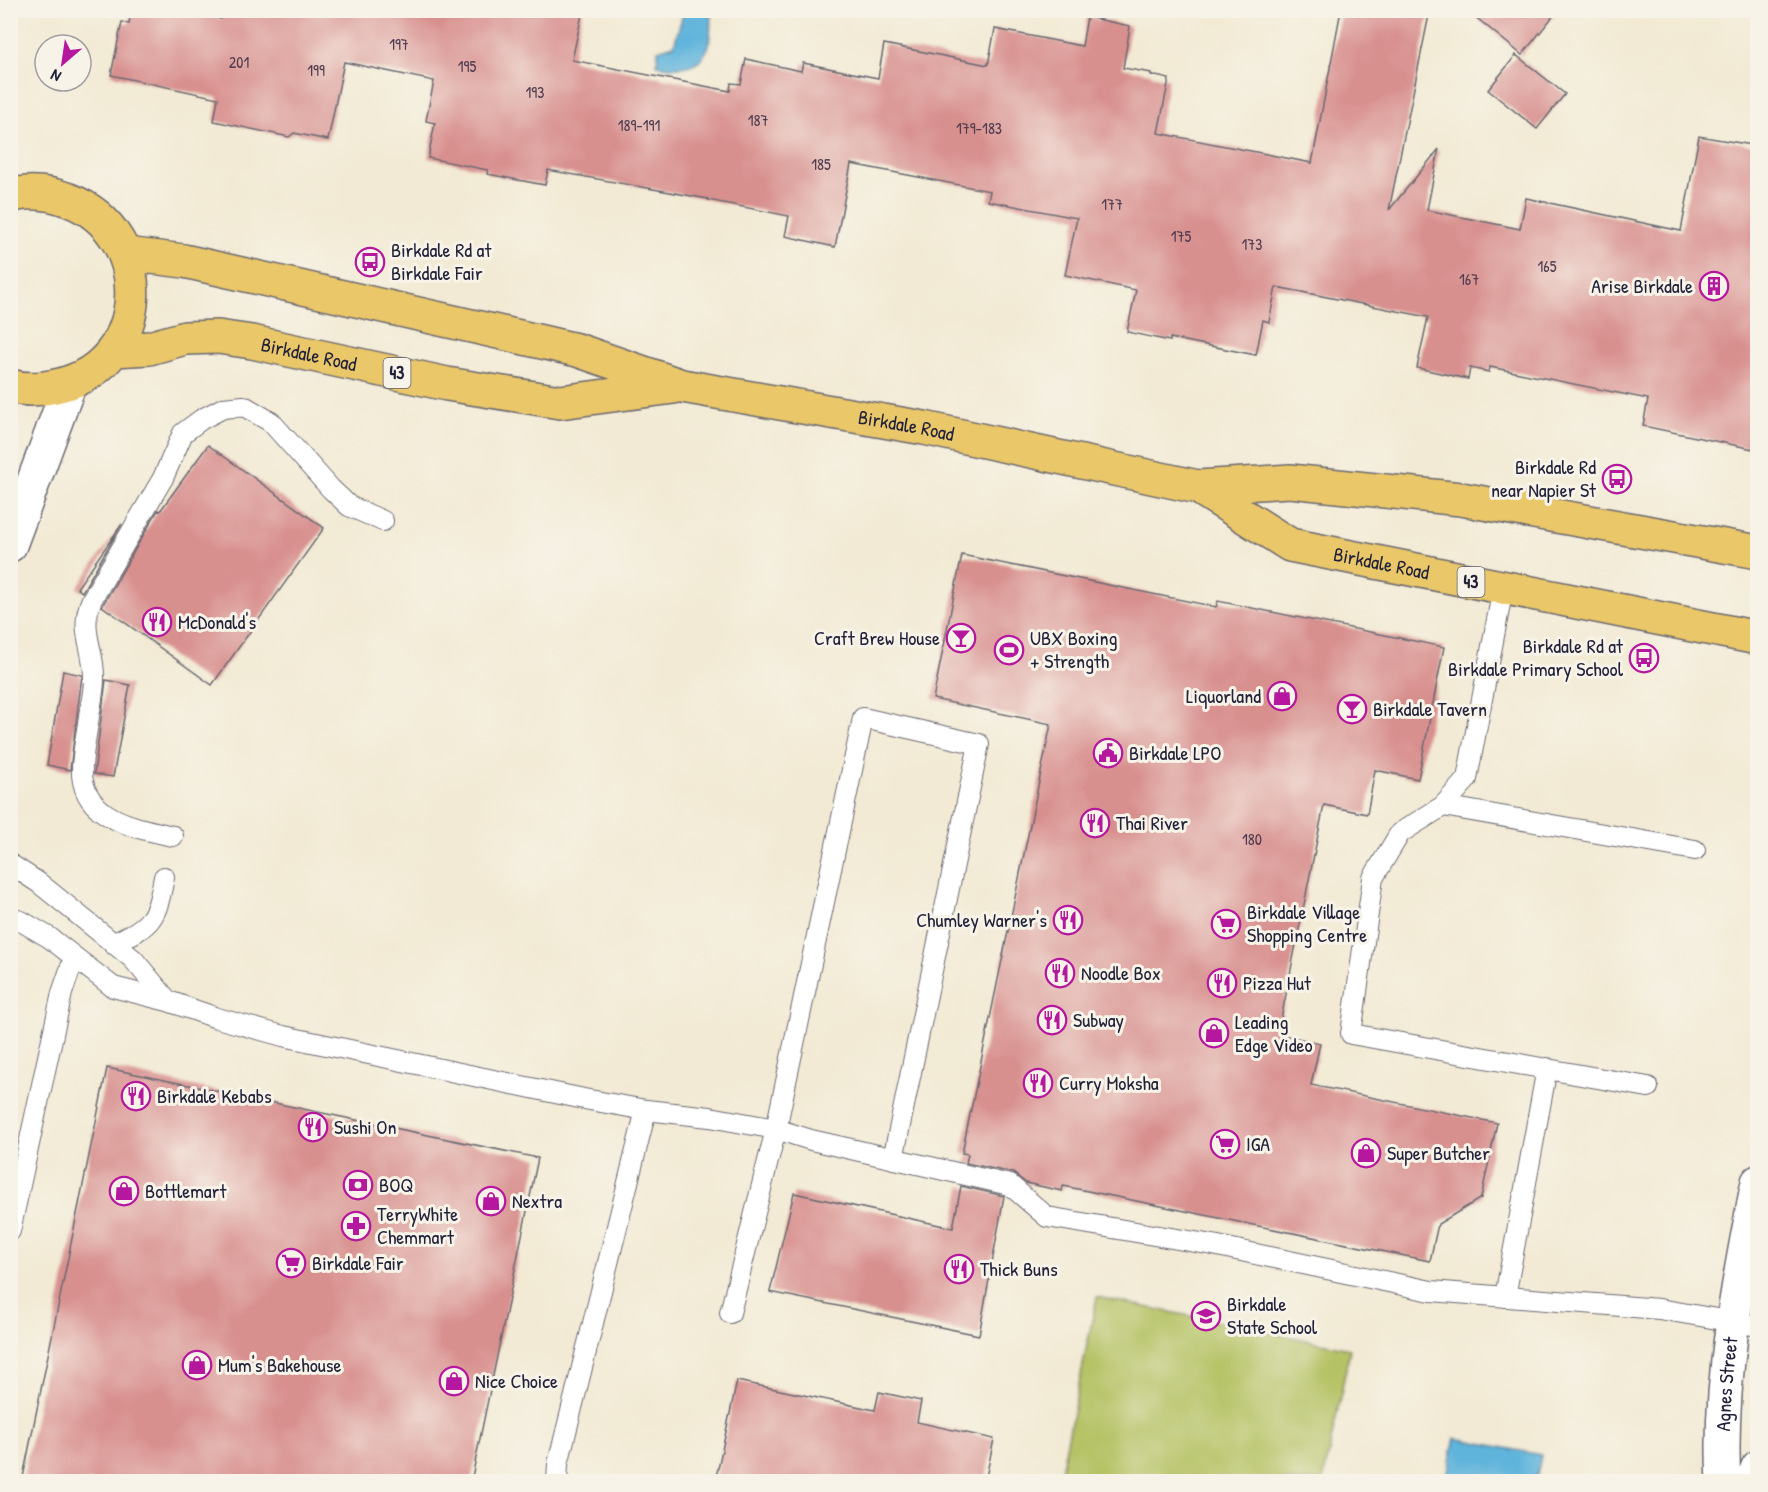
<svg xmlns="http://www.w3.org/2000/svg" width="1768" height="1492" viewBox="0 0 1768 1492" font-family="'Patrick Hand',sans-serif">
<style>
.green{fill:#b5c265;stroke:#6c7250;stroke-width:1.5}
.water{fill:#5eb4db;stroke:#406b8b;stroke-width:1.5}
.building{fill:#d8908f}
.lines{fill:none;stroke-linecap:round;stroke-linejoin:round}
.service-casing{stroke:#6b6871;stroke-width:22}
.minor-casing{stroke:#6b6871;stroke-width:36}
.tertiary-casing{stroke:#6b6871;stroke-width:36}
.primary-casing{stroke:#6b6871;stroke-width:36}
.service{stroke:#fff;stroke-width:20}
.minor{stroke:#fff;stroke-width:33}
.tertiary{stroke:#fff;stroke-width:33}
.primary{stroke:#eac769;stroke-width:33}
.labels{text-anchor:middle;stroke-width:6;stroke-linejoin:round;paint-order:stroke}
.number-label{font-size:16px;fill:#503e50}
.shield{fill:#f7f3e8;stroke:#62616f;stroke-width:1.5}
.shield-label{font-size:18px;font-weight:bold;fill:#22223b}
.poi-label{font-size:20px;fill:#22223b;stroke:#f7f3e8;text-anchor:start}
.street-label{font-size:20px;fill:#22223b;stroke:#f7f3e8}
</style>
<rect width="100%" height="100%" fill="#f7f3e8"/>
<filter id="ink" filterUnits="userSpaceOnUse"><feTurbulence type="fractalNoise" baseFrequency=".0167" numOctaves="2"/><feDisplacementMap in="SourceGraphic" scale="12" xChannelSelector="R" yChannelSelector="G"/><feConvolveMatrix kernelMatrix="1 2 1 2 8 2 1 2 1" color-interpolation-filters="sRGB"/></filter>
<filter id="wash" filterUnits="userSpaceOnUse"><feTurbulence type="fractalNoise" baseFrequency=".008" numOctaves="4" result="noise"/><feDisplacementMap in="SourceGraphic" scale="24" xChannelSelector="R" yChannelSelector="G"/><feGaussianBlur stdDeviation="1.35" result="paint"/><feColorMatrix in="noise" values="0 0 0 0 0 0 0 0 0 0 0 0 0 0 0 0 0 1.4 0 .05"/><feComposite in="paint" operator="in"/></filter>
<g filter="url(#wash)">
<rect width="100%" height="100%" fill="#f2ead4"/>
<!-- green -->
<path class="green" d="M1097,1297L1350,1349L1323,1481H1059Z"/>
<!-- water -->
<path class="water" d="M684,11H703L711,16C710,25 711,37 709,45C700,70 679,69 657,65L658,50L674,45Z
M1455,1438L1541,1455L1536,1481H1446Z"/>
<g id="blocks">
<!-- building -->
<path class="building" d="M131,10H182L221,19L222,10H583L572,60L730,91L731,83L741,84L746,59L801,71L803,63L878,78L884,44L988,65L995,29L1082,46L1087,17L1130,26L1123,68L1151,73V75L1169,79L1158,133L1312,163L1341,10H1430L1389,210L1439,149L1427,210L1520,229L1526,198L1681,231L1699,136L1758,146V450L1643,426L1648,399L1490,367L1489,372L1470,368L1468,379L1417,368L1428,317L1276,287L1269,322L1263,320L1256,355L1170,338V341L1127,332L1136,290L1065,275L1077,218L988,201L990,191L851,164L835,247L785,236L789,216L708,200V199L548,170L545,185L487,174L488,170L428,158L435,123L426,121L434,81L344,62L328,140L294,133L289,137L214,121L218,98L111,75L122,22L129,24Z
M1467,10H1558L1522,55Z
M1516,55L1565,94L1537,129L1488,90Z
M208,445L324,528L212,685L102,606L158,510L160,511Z
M122,524L82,592L77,588Z
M962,555L1216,607L1218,601L1444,647L1418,779L1375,770L1367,814L1324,805L1278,1034L1320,1043L1311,1085L1497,1123L1481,1198L1438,1224L1430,1261L1063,1186L1062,1191L1026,1183L1013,1173L966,1163L968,1154L962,1153L1051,724L933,699Z
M63,671L82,675L70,770L47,765Z
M106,680L130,685L113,777L94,774Z
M107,1068L538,1158L471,1482H22Z
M961,1186L1004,1196L979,1335L770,1292L794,1193L953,1228Z
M737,1381L875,1410L879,1392L921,1401L917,1422L994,1439L985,1482H715Z"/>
</g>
</g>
<g filter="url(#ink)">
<use href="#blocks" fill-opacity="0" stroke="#6b6871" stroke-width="1.5"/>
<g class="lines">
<!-- service casing -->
<g class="service-casing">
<path id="service" d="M1443,806L1467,779L1503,588
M173,836C137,828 86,820 82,775C81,756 87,734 89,716C91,704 94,691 94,679C95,649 78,630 92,599L163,478L183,433L202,419L223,408L244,406L271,422L331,489L349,506L383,521
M10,864L39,883L133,959L168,1001
M10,918L21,921L50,938L113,987L168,1001L217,1018L283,1036L584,1099L646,1110L710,1117L776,1129L811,1140L1010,1185L1047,1217L1213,1245L1431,1291L1659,1309L1758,1326
M113,944C153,924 156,920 164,877
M1648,1087L1351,1034L1373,878L1400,833L1443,806L1695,850
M10,1231L62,993L74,958
M1505,1297L1547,1068
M730,1313L776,1129L863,718L979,744L893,1159
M557,1482L558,1464L646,1110"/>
</g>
<!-- minor casing -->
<g class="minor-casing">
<path id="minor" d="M10,545L70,383"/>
</g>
<!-- tertiary casing -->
<g class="tertiary-casing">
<g id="tertiary">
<path id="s1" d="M1724,1482C1718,1383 1739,1278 1758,1182"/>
<path d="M1752,1482L1758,1467"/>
</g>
</g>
<!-- primary casing -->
<g class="primary-casing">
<g id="primary">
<path d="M10,196C30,190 50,193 69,200C156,233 152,363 60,385C44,389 27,391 10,386"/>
<path id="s2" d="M126,254L184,261L577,350L682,386L924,428L1198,487L1290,481L1461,499L1758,552"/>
<path id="s3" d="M114,350L149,348L185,338L218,337L252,342L447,384L560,402L674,387"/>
<path id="s4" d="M1198,487L1290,545L1758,638"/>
</g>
</g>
<!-- service -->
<use href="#service" class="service"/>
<!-- minor -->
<use href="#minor" class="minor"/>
<!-- tertiary -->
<use href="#tertiary" class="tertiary"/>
<!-- primary -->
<use href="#primary" class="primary"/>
</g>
</g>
<!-- icons -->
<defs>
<g id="bus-ring" transform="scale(1.5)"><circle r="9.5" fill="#f7f3e8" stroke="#b5179e" stroke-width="1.5"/><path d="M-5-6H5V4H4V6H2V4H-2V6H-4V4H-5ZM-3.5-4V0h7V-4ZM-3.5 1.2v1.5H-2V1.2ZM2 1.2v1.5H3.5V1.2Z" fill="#b5179e"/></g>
<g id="building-ring" transform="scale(1.5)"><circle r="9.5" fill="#f7f3e8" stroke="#b5179e" stroke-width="1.5"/><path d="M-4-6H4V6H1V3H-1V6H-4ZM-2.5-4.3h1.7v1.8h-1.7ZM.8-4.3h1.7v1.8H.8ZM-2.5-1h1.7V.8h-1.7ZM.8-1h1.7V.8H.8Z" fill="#b5179e"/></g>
<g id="restaurant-ring" transform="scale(1.5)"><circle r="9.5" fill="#f7f3e8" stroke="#b5179e" stroke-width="1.5"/><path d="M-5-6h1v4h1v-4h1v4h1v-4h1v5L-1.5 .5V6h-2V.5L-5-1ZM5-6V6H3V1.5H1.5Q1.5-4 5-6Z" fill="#b5179e"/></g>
<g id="bar-ring" transform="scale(1.5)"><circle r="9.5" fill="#f7f3e8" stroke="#b5179e" stroke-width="1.5"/><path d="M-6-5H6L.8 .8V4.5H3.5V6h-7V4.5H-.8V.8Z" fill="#b5179e"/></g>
<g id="stadium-ring" transform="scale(1.5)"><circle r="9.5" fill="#f7f3e8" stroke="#b5179e" stroke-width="1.5"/><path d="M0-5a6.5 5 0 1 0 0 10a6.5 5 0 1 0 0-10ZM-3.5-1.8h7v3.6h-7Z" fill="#b5179e"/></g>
<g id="shop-ring" transform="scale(1.5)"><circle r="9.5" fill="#f7f3e8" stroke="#b5179e" stroke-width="1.5"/><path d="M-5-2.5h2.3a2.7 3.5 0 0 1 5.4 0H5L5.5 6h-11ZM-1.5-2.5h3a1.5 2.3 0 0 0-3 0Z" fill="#b5179e"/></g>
<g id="civic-ring" transform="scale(1.5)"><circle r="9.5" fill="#f7f3e8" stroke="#b5179e" stroke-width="1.5"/><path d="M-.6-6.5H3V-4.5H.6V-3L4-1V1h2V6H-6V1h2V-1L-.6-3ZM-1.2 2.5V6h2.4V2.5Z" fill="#b5179e"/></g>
<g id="supermarket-ring" transform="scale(1.5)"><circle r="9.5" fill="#f7f3e8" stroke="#b5179e" stroke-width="1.5"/><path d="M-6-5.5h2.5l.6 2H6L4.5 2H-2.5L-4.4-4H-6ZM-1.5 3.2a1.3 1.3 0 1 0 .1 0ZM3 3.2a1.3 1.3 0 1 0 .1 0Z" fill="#b5179e"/></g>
<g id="bank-ring" transform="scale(1.5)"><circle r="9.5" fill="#f7f3e8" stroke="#b5179e" stroke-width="1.5"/><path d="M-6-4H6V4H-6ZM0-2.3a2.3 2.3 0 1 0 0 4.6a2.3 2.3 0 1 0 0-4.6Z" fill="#b5179e"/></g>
<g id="pharmacy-ring" transform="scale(1.5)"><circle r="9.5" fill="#f7f3e8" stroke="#b5179e" stroke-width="1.5"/><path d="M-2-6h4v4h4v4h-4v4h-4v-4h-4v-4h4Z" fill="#b5179e"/></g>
<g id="school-ring" transform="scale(1.5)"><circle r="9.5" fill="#f7f3e8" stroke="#b5179e" stroke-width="1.5"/><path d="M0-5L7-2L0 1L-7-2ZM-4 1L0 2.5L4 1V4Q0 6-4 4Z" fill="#b5179e"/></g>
</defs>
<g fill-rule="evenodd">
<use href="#bus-ring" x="370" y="262"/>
<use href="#building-ring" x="1714" y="286"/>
<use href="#bus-ring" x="1617" y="479"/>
<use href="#restaurant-ring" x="157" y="622"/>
<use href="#bar-ring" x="961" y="638"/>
<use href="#stadium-ring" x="1009" y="650"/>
<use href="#bus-ring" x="1644" y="658"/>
<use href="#shop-ring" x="1282" y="696"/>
<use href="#bar-ring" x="1352" y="709"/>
<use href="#civic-ring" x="1108" y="753"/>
<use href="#restaurant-ring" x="1095" y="823"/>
<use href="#restaurant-ring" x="1068" y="920"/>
<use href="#supermarket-ring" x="1226" y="924"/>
<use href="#restaurant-ring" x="1060" y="973"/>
<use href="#restaurant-ring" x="1222" y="983"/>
<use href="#restaurant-ring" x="1052" y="1020"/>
<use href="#shop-ring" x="1214" y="1033"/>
<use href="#restaurant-ring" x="1038" y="1083"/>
<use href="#restaurant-ring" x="136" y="1096"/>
<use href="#restaurant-ring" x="313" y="1127"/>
<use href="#supermarket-ring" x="1225" y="1144"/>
<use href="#shop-ring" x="1366" y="1153"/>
<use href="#bank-ring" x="358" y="1185"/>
<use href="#shop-ring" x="124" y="1191"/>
<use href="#shop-ring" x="491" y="1201"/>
<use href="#pharmacy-ring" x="356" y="1226"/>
<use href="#supermarket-ring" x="291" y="1263"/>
<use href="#restaurant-ring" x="959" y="1269"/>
<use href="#school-ring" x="1206" y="1316"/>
<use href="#shop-ring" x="197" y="1365"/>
<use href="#shop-ring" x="454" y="1381"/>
</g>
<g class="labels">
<!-- number labels -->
<g class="number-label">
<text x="399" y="50">197</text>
<text x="239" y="68">201</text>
<text x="467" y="72">195</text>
<text x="316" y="76">199</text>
<text x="535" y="98">193</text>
<text x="758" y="126">187</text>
<text x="639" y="131">189-191</text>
<text x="979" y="134">179-183</text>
<text x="821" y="170">185</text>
<text x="1112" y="210">177</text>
<text x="1181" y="242">175</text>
<text x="1252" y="250">173</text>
<text x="1547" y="272">165</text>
<text x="1469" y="285">167</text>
<text x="1252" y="845">180</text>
</g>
<!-- shield labels -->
<g class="shield">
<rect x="383.5" y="358" width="27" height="30" rx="4.5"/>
<rect x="1457.5" y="567" width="27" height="30" rx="4.5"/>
</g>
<g class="shield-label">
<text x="397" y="379">43</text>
<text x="1471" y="588">43</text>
</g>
<!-- poi labels -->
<g class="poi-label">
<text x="391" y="257">Birkdale Rd at<tspan x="391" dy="23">Birkdale Fair</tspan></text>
<text x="1693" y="293" text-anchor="end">Arise Birkdale</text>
<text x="1596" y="474" text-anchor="end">Birkdale Rd<tspan x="1596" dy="23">near Napier St</tspan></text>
<text x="178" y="629">McDonald's</text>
<text x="940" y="645" text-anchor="end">Craft Brew House</text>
<text x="1030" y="645">UBX Boxing<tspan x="1030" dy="23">+ Strength</tspan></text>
<text x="1623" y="653" text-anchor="end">Birkdale Rd at<tspan x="1623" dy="23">Birkdale Primary School</tspan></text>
<text x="1261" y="703" text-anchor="end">Liquorland</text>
<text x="1373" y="716">Birkdale Tavern</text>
<text x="1129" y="760">Birkdale LPO</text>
<text x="1116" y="830">Thai River</text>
<text x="1247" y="919">Birkdale Village<tspan x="1247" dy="23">Shopping Centre</tspan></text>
<text x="1047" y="927" text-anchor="end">Chumley Warner's</text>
<text x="1081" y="980">Noodle Box</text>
<text x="1243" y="990">Pizza Hut</text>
<text x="1073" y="1027">Subway</text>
<text x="1235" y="1029">Leading<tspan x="1235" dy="23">Edge Video</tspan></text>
<text x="1059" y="1090">Curry Moksha</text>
<text x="157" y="1103">Birkdale Kebabs</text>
<text x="334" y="1134">Sushi On</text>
<text x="1246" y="1151">IGA</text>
<text x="1387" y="1160">Super Butcher</text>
<text x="379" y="1192">BOQ</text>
<text x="145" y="1198">Bottlemart</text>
<text x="512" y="1208">Nextra</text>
<text x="377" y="1221">TerryWhite<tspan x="377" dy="23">Chemmart</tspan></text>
<text x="312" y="1270">Birkdale Fair</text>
<text x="980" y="1276">Thick Buns</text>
<text x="1227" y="1311">Birkdale<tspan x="1227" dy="23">State School</tspan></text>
<text x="218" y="1372">Mum's Bakehouse</text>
<text x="475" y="1388">Nice Choice</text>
</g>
<!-- street labels -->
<g class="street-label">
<text dy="7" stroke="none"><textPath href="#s3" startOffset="198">Birkdale Road</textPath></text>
<text dy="7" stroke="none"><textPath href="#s2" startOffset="800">Birkdale Road</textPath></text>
<text dy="7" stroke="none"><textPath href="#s4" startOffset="202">Birkdale Road</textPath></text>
<text dy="7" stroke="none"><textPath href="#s1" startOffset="98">Agnes Street</textPath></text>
</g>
</g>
<!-- margin -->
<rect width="1768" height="1492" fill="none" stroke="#f7f3e8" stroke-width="36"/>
<!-- north arrow -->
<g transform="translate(63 63) rotate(209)"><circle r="28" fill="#f7f3e8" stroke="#a29fa3" stroke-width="1.5"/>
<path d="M0-4.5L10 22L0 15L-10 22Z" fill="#b5179e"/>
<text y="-9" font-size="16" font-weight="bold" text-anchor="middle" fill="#22223b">N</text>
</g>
</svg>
